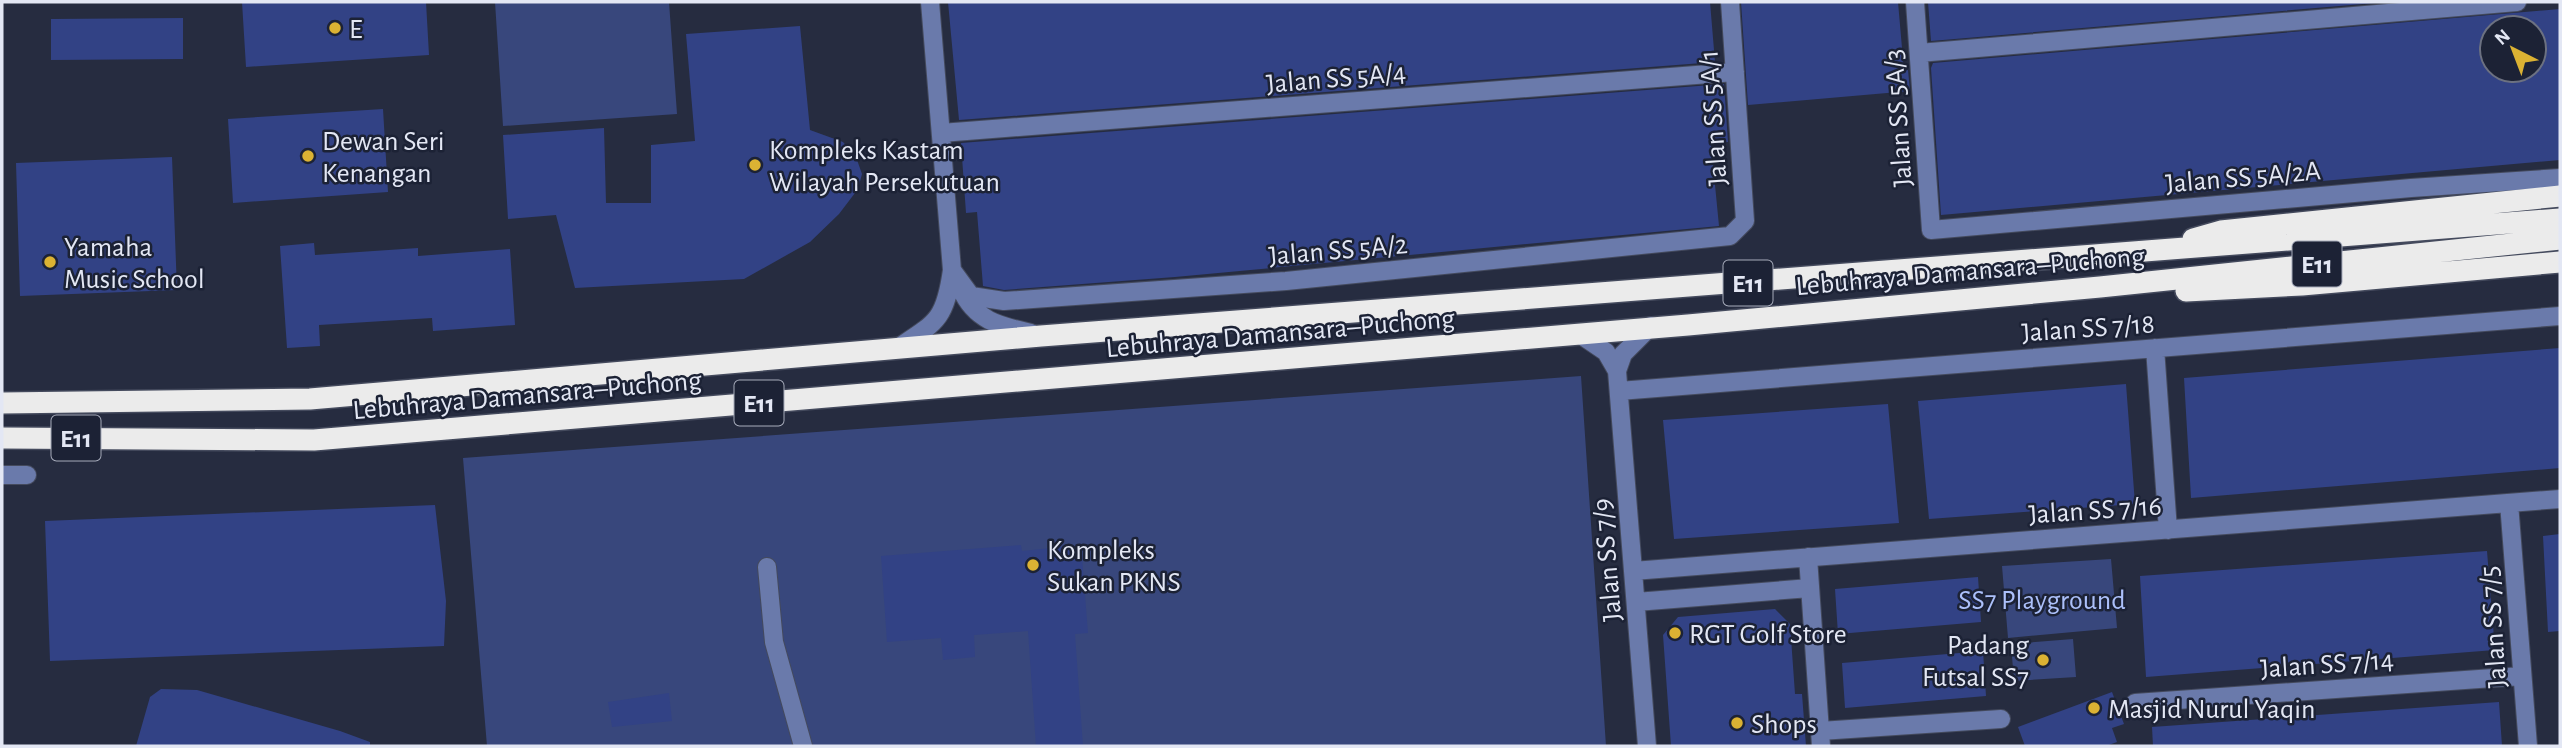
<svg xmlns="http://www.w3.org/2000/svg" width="2562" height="748" viewBox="0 0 2562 748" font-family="'Alegreya Sans',sans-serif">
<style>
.green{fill:#38477c}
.building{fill:#324285;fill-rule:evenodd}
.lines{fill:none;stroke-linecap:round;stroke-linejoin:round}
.minor-casing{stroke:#444a5d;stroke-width:20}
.highway-casing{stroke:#444a5d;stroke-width:24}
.minor{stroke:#6a7aab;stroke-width:18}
.highway{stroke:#ebebeb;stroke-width:21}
.poi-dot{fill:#dbb233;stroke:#1c2235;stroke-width:2.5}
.labels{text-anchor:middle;stroke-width:5;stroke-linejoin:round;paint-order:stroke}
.shield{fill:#1c2235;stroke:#a7acbb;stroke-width:2}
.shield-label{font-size:26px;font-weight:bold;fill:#e3e7f4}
.poi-label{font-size:28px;fill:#e3e7f4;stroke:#1c2235;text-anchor:start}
.street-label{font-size:28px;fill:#e3e7f4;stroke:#1c2235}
.park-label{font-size:28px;fill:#acc0fa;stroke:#1c2235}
</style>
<rect width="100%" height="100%" fill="#262c40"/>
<!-- green -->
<path class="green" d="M495,2H669L677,114L503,126Z
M1581,376L1606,746H487L463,458Z
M2111,559L2117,628L2008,638L2002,566Z
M2073,639L2076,677L2014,681L2011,644Z"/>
<!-- building -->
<path class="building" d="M242,2H426L429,55L246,67Z
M948,2H1710L1715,62L959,120Z
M1741,2H1898L1904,71L1908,70L1910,91L1748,105Z
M1928,2H2386L1931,41Z
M2560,9V160L1941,215L1931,68L1933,63ZM2492,28H2534V70H2492Z
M183,18V59L51,60V19Z
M800,26L810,130L843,142L856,157L862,174L858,189L839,214L810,242L744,279L575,288L556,215L508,219L503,135L604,128L606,203H651V145L695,141L686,34Z
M1724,84L1728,142L1711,144L1719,226L1175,277L1004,290L983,286L977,212L966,213L961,143Z
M383,109L388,192L233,203L228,119Z
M172,157L177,290L20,296L16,163Z
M314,243L315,255L418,248V256L510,249L515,325L433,331L432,318L319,325L320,346L287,348L280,246Z
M2560,348V468L2191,498L2184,378Z
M2126,384L2135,504L1929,519L1918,401Z
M1888,404L1899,523L1674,539L1663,420Z
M435,505L446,601L444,646L50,661L45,521Z
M2560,534V631L2548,632L2543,536Z
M1021,545L1022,551L1081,545L1088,633L1075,634L1083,746H1036L1028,631L974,635L975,657L943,660L941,638L887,642L881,556Z
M2487,551L2495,650L2146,677L2140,576Z
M1978,577L1981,622L1838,634L1835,589Z
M1775,609L1790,624L1795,694H1802L1806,746H1671L1663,635L1678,617Z
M1983,651L1986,696L1845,708L1842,663Z
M161,689L197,690L340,731L370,742V746H136L150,697Z
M2112,692L2124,724L2112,728L2117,742L2106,746H2025L2018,727Z
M669,693L672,721L612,727L608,702Z
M2499,702L2502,746H2153L2152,727Z"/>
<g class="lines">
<!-- minor casing -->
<g class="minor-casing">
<path id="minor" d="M1915,2L1931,230L2411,188L2560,178
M1919,53L2517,2
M941,133L1735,72
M952,270L971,296L1004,301L1286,281L1730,236L1745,221L1730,2
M961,289C975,321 1000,326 1031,333
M1578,333L1606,352L1617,371
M2155,348L2168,530
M896,349C937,322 945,320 952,270L930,2
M1619,391L2560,316
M2,475H27
M2509,503L2528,746
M1808,557L1821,746
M767,567L774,642L803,746
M1633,571L2560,499
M1636,602L1810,588
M2135,703L2522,676
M1820,731L2001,719
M1647,746L1617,371L1623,354L1651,326"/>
</g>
<!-- highway casing -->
<g class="highway-casing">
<path id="highway" d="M2193,239L2221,231L2560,196
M2186,291L2302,285L2560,262
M2,403L310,399L1041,336L2560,219
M2,438L314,440L1688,325L2100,287L2560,239"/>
</g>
<!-- minor -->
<use href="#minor" class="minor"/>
<!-- highway -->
<use href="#highway" class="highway"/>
</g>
<!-- markers -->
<g class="poi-dot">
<circle cx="335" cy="28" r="7"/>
<circle cx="308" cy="156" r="7"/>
<circle cx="755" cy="165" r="7"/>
<circle cx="50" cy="262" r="7"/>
<circle cx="1033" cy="565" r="7"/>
<circle cx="1675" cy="633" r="7"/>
<circle cx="2043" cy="660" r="7"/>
<circle cx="2094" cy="708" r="7"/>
<circle cx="1737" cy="723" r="7"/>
</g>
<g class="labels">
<!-- shield labels -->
<g class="shield">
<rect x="2292.5" y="241.5" width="49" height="45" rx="5"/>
<rect x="1723.5" y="260.5" width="49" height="45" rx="5"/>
<rect x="734.5" y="380.5" width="49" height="45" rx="5"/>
<rect x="51.5" y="415.5" width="49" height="45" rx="5"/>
</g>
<g class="shield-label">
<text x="2317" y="273">E11</text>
<text x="1748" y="292">E11</text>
<text x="759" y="412">E11</text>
<text x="76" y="447">E11</text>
</g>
<!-- poi labels -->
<g class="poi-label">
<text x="349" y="38">E</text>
<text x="322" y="150">Dewan Seri<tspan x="322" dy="32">Kenangan</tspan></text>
<text x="769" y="159">Kompleks Kastam<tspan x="769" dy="32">Wilayah Persekutuan</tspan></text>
<text x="64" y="256">Yamaha<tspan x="64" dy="32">Music School</tspan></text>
<text x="1047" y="559">Kompleks<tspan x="1047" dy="32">Sukan PKNS</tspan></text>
<text x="1689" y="643">RGT Golf Store</text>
<text x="2029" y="654" text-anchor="end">Padang<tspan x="2029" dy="32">Futsal SS7</tspan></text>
<text x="2108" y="718">Masjid Nurul Yaqin</text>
<text x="1751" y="733">Shops</text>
</g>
<!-- street labels -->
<g class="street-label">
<text transform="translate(1336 77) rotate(-5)" y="10">Jalan SS 5A/4</text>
<text transform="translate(1712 118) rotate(-94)" y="10">Jalan SS 5A/1</text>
<text transform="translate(1897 118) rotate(-94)" y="10">Jalan SS 5A/3</text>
<text transform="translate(2243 176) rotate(-5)" y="10">Jalan SS 5A/2A</text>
<text transform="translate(1338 249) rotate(-5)" y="10">Jalan SS 5A/2</text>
<text transform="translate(1970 270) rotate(-5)" y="10">Lebuhraya Damansara–Puchong</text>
<text transform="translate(2088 327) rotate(-4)" y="10">Jalan SS 7/18</text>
<text transform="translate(1280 332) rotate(-5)" y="10">Lebuhraya Damansara–Puchong</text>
<text transform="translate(527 394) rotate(-5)" y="10">Lebuhraya Damansara–Puchong</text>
<text transform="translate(2095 509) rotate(-4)" y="10">Jalan SS 7/16</text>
<text transform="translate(1606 560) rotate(-95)" y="10">Jalan SS 7/9</text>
<text transform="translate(2492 627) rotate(-94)" y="10">Jalan SS 7/5</text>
<text transform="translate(2327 663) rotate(-4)" y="10">Jalan SS 7/14</text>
</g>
<!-- park labels -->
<g class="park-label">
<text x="2042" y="609">SS7 Playground</text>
</g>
</g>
<!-- border -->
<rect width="2562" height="748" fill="none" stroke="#e3e7f4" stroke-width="7"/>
<!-- north arrow -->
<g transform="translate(2513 49) rotate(318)"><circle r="33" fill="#1c2235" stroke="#6c7181" stroke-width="2"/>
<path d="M0-5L12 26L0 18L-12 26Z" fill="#dbb233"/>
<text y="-10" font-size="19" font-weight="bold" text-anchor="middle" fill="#e3e7f4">N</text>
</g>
</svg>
